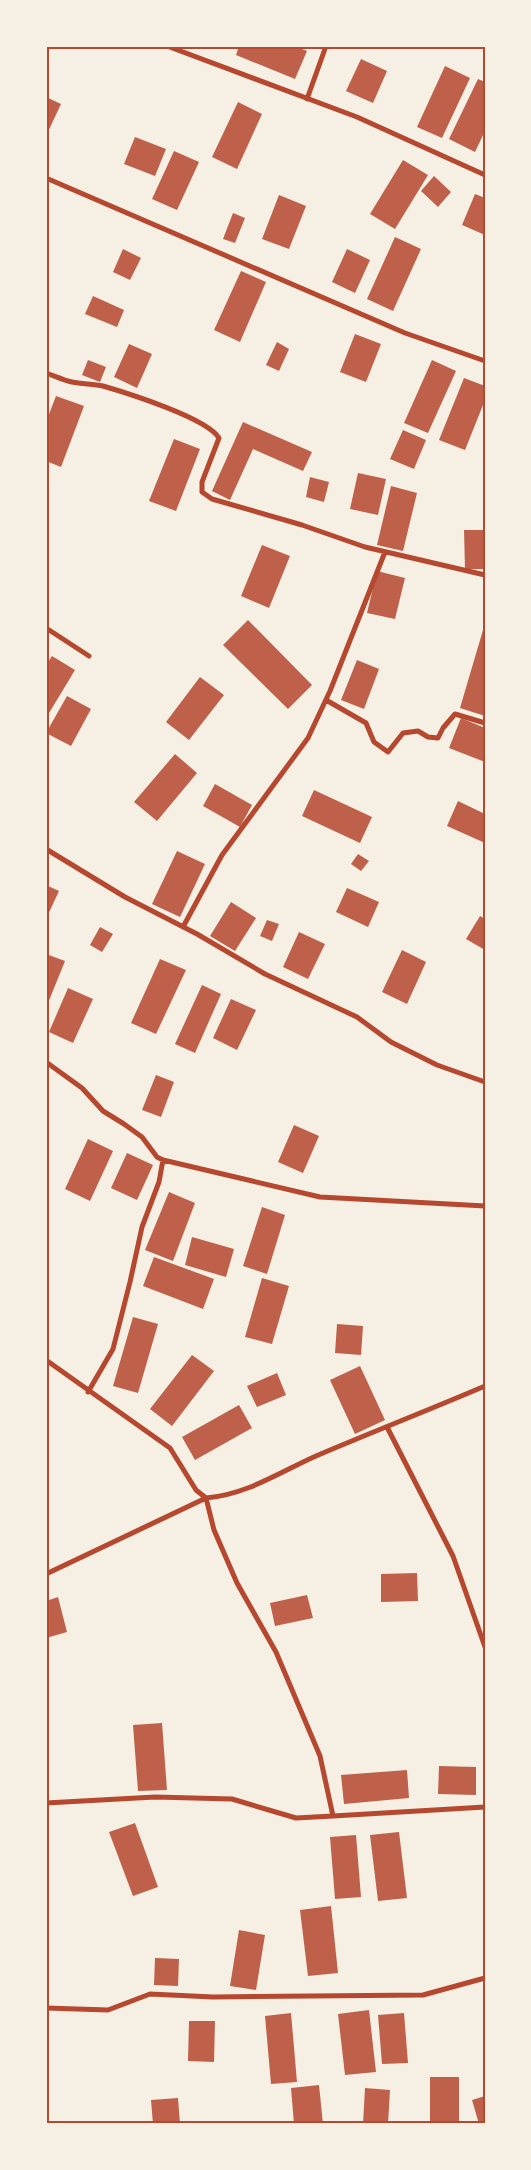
<svg xmlns="http://www.w3.org/2000/svg" width="531" height="2170" viewBox="0 0 531 2170" font-family="'DejaVu Sans',sans-serif">
<style>
.building{fill:#bf614a}
.lines{fill:none;stroke-linecap:round;stroke-linejoin:round}
.minor{stroke:#b5482f;stroke-width:5}
.neatline{fill:none;stroke:#b5482f;stroke-width:2}
</style>
<rect width="100%" height="100%" fill="#f6efe4"/>
<!-- building -->
<path class="building" d="M239,46H295L307,51L295,79L236,55Z
M361,59L387,71L373,103L346,91Z
M445,66L470,78L442,138L417,127Z
M478,79L485,82V131L475,152L449,139Z
M46,97L61,104L46,136Z
M238,102L262,114L237,169L212,157Z
M135,137L166,149L155,176L124,164Z
M174,151L199,162L177,210L152,199Z
M403,160L428,175L395,229L370,214Z
M434,176L451,192L438,207L421,191Z
M475,194L485,198V235L462,225Z
M279,195L306,206L289,249L262,239Z
M233,213L245,218L235,243L223,239Z
M395,237L421,249L393,311L367,299Z
M123,249L141,258L130,280L113,272Z
M347,249L370,260L355,293L332,282Z
M241,271L266,282L240,342L214,330Z
M93,296L124,310L117,327L85,314Z
M355,334L381,344L366,382L340,372Z
M277,342L289,349L279,371L266,365Z
M129,344L152,354L137,388L114,377Z
M88,360L106,367L100,382L82,375Z
M432,360L456,371L428,433L404,423Z
M464,378L485,386V400L465,450L439,440Z
M56,396L84,406L61,467L46,461V422Z
M243,422L312,452L303,471L253,449L230,500L212,491Z
M403,430L426,440L414,469L390,459Z
M174,439L200,449L176,511L149,501Z
M358,473L386,479L378,515L350,509Z
M310,477L329,482L324,502L306,497Z
M391,486L417,493L403,551L377,545Z
M464,530H485V569H465Z
M262,545L290,556L269,608L241,596Z
M377,571L405,578L395,619L367,613Z
M248,620L312,685L288,709L223,645Z
M483,630L485,631V716L460,708Z
M52,656L75,670L46,718V665Z
M357,660L379,669L364,709L341,700Z
M200,677L224,695L189,740L166,722Z
M67,696L91,709L71,746L46,733Z
M461,718L485,728V762L449,748Z
M175,754L197,773L157,821L134,802Z
M215,784L252,805L240,827L203,806Z
M314,790L372,817L360,843L302,816Z
M458,801L485,814V843L447,826Z
M177,851L205,864L180,917L152,904Z
M358,854L369,861L361,871L351,864Z
M46,885L59,891L46,919Z
M347,888L379,902L368,927L336,912Z
M231,902L256,918L235,951L210,936Z
M480,916L485,919V950L466,939Z
M267,920L279,924L272,941L260,936Z
M100,927L113,934L102,952L90,945Z
M299,932L325,944L308,979L283,967Z
M402,950L426,962L407,1004L382,992Z
M46,954L65,961L46,1008Z
M160,959L186,970L156,1034L131,1023Z
M202,985L221,994L195,1053L175,1044Z
M68,988L93,999L73,1043L49,1032Z
M231,999L256,1010L237,1050L213,1038Z
M156,1075L174,1082L161,1117L142,1110Z
M294,1125L319,1136L303,1173L278,1162Z
M88,1139L113,1151L90,1201L65,1189Z
M127,1153L153,1165L137,1200L111,1188Z
M169,1192L195,1203L173,1261L145,1250Z
M262,1207L285,1215L267,1274L243,1266Z
M192,1237L234,1249L226,1277L185,1265Z
M154,1257L214,1279L203,1309L143,1286Z
M262,1278L289,1286L272,1344L245,1337Z
M133,1317L158,1324L138,1393L113,1386Z
M337,1324L363,1326L361,1355L335,1353Z
M192,1355L214,1371L172,1426L150,1409Z
M360,1366L385,1420L355,1434L330,1380Z
M277,1373L286,1395L257,1407L247,1386Z
M239,1405L252,1428L195,1460L182,1437Z
M417,1573L418,1601L381,1602V1574Z
M307,1595L313,1618L275,1626L270,1603Z
M58,1597L67,1632L46,1638V1601Z
M162,1723L167,1790L138,1791L133,1725Z
M439,1766L476,1767V1795L438,1794Z
M407,1770L409,1798L344,1804L341,1775Z
M135,1823L158,1887L133,1896L109,1832Z
M399,1832L407,1898L378,1901L370,1835Z
M356,1835L361,1897L335,1899L330,1837Z
M331,1906L338,1973L308,1976L300,1910Z
M239,1930L265,1935L256,1990L230,1986Z
M155,1958L179,1959L178,1986L154,1985Z
M369,2010L376,2072L345,2075L338,2014Z
M291,2013L297,2082L271,2084L265,2016Z
M404,2013L408,2063L382,2064L378,2015Z
M189,2021H215L214,2062L188,2061Z
M430,2077H459V2124H430Z
M319,2085L323,2124H294L291,2088Z
M365,2088L390,2090L388,2124H363Z
M485,2096V2124H479L472,2100Z
M178,2098L180,2124H153L151,2100Z"/>
<g class="lines">
<!-- minor -->
<path class="minor" d="M167,46L357,117L485,175
M307,99L326,46
M46,178L405,333L485,361
M46,373C55,376 63,380 72,382C82,384 93,384 103,386C127,393 207,418 219,438L202,482V492L212,499L302,525L365,547L485,575
M46,628L89,656
M326,700L366,723L374,742L388,752L403,733L418,731L428,737L438,738L443,728L455,714L485,723
M46,849L125,897L197,934L265,974L357,1017L391,1042L437,1065L485,1082
M183,927L222,855L308,738L330,691L385,552
M46,1062L82,1088L103,1111L124,1124L142,1137L157,1157L163,1160L320,1197L485,1206
M46,1360L170,1448L196,1490L206,1498C246,1495 280,1472 316,1456C372,1432 429,1410 485,1386
M88,1392L113,1349L130,1282L142,1227L159,1182L163,1160
M387,1427L453,1556L485,1647
M46,1574L206,1498L214,1530L237,1583L276,1652L320,1756L333,1816L485,1807
M46,1803L155,1797L232,1799L296,1818L333,1816
M46,2008L108,2010L150,1994L213,1997L423,1995L485,1978"/>
</g>
<!-- border -->
<rect width="531" height="2170" fill="none" stroke="#f6efe4" stroke-width="95"/>
<rect x="48" y="48" width="436" height="2074" class="neatline"/>
</svg>
